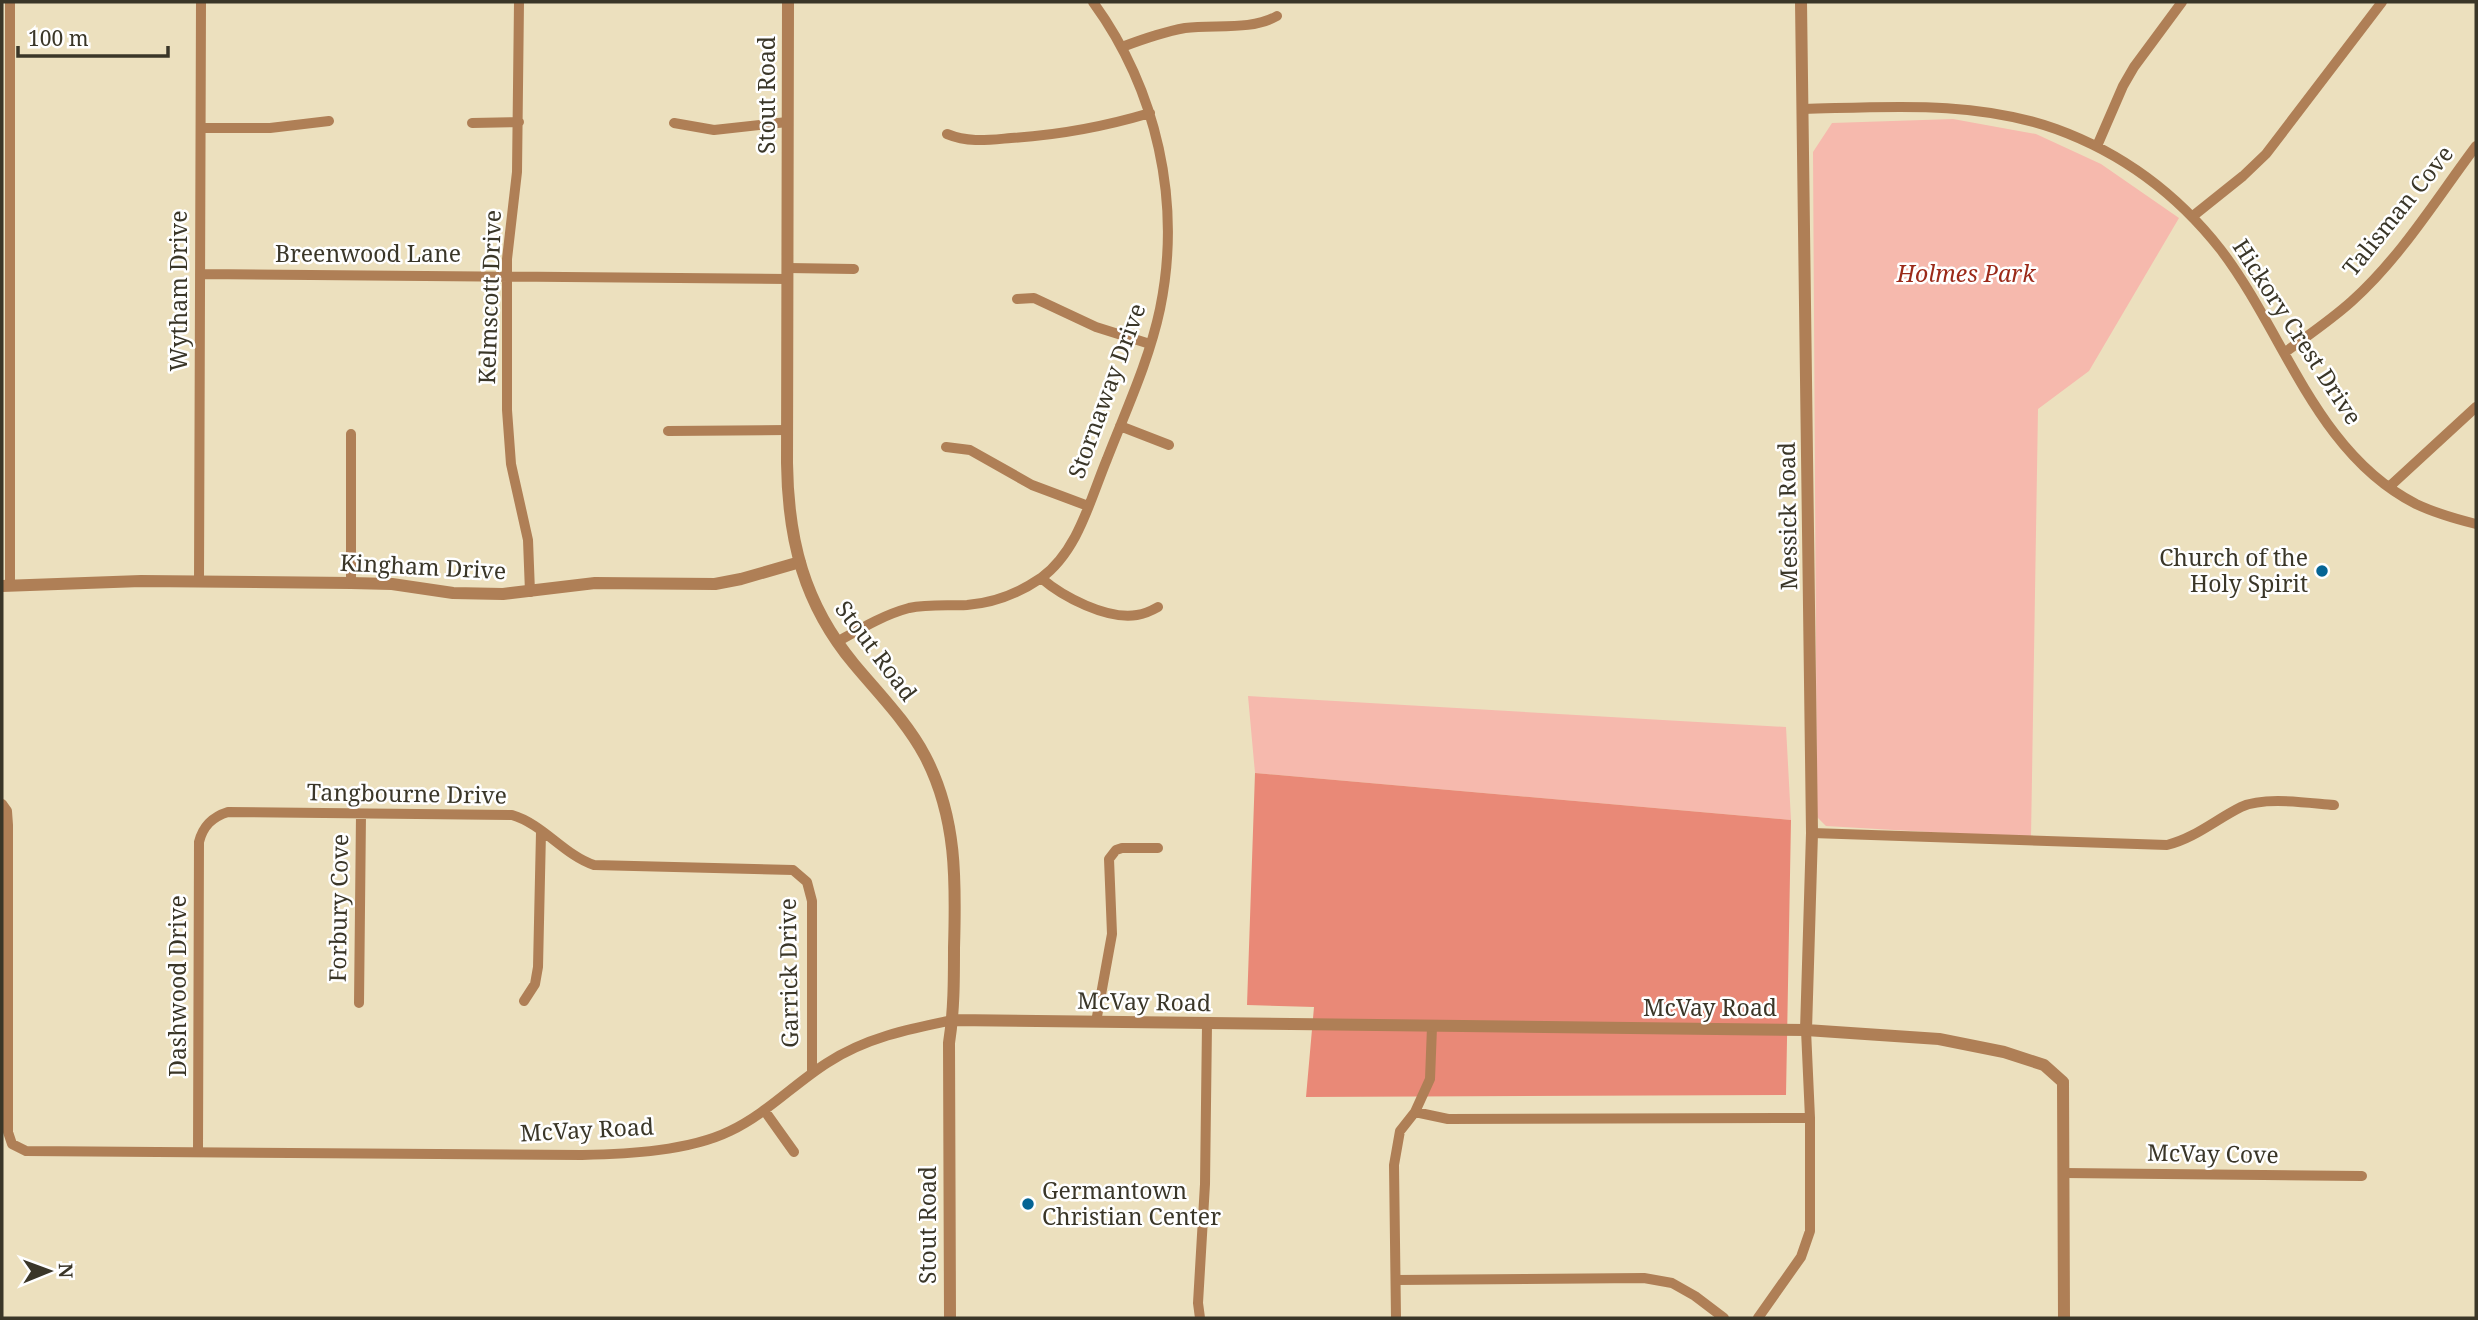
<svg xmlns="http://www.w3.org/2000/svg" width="2478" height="1320" viewBox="0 0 2478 1320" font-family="'Noto Serif',serif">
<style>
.green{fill:#f6b9ad}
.forest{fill:#e98977}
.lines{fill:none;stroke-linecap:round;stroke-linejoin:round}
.minor{stroke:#af7f56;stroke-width:10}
.tertiary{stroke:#af7f56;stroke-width:12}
.poi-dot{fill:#056494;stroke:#fff;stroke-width:2.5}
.labels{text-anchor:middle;stroke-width:5;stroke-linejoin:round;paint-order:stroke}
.street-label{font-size:23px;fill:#3a3628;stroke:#fff}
.park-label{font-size:23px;font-style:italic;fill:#9b2a19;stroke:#fff}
.poi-label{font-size:23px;fill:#3a3628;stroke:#fff;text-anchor:end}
</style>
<rect width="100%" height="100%" fill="#ece0be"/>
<!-- green -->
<path class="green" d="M1953,119L2036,134L2101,164L2179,218L2089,371L2038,409L2031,838L1826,826L1817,817L1813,152L1832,123Z
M1248,696L1786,727L1791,820L1255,773Z"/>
<!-- forest -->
<path class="forest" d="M1255,773L1791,820L1786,1095L1306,1097L1314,1007L1247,1005Z"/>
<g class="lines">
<!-- minor -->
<path class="minor" d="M519,2L517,172L507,259V410L511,464L528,540L530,592
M1122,47C1143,39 1163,32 1185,28C1215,24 1250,31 1277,16
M1804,109C1889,107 1975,100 2056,129C2122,153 2178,195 2221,250C2285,334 2316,453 2416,504C2435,513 2456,519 2476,524
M472,123L519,122
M674,123L714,130L787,122
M201,128H270L329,121
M947,134C969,143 988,140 1011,138C1061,135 1103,127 1150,113
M2097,146L2123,86L2134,67L2182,2
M2193,216L2243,176L2266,154L2382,2
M788,268L854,269
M200,274L788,279
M1017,299L1034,298L1096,327L1150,344
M2284,353C2307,336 2331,320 2352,301C2401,257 2437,198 2476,146
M1120,426L1169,445
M668,431L787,430
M946,447L970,450L1032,485L1088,506
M2389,487L2476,407
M1041,578C1063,597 1107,620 1137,615C1144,614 1151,611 1158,607
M199,581L201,2
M351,583V434
M10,586V2
M837,642C860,629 883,615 909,608C928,604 947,606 967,605C994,603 1019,593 1041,578C1078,551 1090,500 1107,459C1126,410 1149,361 1160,309C1182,202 1157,90 1093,2
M2,804L7,811L8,825V1132L12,1144L26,1151L582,1155C628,1154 689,1151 730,1131C766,1114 794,1084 827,1063C865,1038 908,1029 953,1020
M1812,833L2167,845C2195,838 2215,820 2241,807C2264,796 2308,803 2334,805
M524,1001L535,984L538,967L541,832
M359,1003L361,814
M1096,1022L1112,934L1109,859L1116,850L1122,848H1158
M1806,1030L1810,1118
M764,1110L794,1152
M1415,1112L1448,1119L1810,1118V1231L1801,1257L1758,1318
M198,1152L199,842C203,826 212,817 228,812L512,815C543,824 564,855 594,865L793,870L807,882L812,901V1073
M2064,1173L2362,1176
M1396,1280L1644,1278L1672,1283L1695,1296L1724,1318
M1200,1318L1198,1303L1205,1184L1207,1024
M1396,1318L1394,1165L1400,1131L1415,1112L1430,1079L1432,1027"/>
<!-- tertiary -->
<path class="tertiary" d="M788,2L787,463C788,540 804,604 854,664C879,694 907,722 925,756C957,817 956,881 954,948C954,980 954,1011 949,1043L950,1318
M1801,2L1812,833L1806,1030
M2,586L141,581L351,583L392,584L453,593L503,594L595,583L715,584L741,579L800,562
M953,1020L1806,1030L1939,1039L2004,1052L2044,1065L2063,1082L2064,1318"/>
</g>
<!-- markers -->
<g class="poi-dot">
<circle cx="2322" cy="571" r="7"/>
<circle cx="1028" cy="1204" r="7"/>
</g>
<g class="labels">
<!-- street labels -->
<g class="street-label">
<text transform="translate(767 95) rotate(-90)" y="8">Stout Road</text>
<text transform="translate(2398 211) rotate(-51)" y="8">Talisman Cove</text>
<text x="368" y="262">Breenwood Lane</text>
<text transform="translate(179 291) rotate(-90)" y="8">Wytham Drive</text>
<text transform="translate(490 297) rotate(-88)" y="8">Kelmscott Drive</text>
<text transform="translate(2297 332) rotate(57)" y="8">Hickory Crest Drive</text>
<text transform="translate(1107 391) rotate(-70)" y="8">Stornaway Drive</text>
<text transform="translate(1788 516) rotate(-91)" y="8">Messick Road</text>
<text transform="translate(423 567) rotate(3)" y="8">Kingham Drive</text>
<text transform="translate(876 651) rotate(53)" y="8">Stout Road</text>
<text transform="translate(407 794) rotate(1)" y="8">Tangbourne Drive</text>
<text transform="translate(339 908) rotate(-89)" y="8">Forbury Cove</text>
<text transform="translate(789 973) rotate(-91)" y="8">Garrick Drive</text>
<text transform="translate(178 986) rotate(-90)" y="8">Dashwood Drive</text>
<text transform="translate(1144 1002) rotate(1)" y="8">McVay Road</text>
<text x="1710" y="1016">McVay Road</text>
<text transform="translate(587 1130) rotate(-3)" y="8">McVay Road</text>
<text transform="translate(2213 1154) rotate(1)" y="8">McVay Cove</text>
<text transform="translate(928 1225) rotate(-90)" y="8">Stout Road</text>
</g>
<!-- park labels -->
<g class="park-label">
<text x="1966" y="282">Holmes Park</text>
</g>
<!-- poi labels -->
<g class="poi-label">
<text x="2308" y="566">Church of the<tspan x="2308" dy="26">Holy Spirit</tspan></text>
<text x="1042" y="1199" text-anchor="start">Germantown<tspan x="1042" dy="26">Christian Center</tspan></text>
</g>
</g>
<!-- border -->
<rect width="2478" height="1320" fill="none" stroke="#3a3628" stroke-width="7"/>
<!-- north arrow -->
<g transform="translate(49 1271) rotate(89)" stroke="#ffffff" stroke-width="5" paint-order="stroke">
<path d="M0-5L12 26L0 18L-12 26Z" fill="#3a3628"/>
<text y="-10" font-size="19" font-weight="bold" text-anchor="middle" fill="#3a3628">N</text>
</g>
<!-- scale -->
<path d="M18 46v10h150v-10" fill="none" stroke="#3a3628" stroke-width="3.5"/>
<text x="28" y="46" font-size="21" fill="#3a3628" stroke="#ffffff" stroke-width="5" paint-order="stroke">100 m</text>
</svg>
